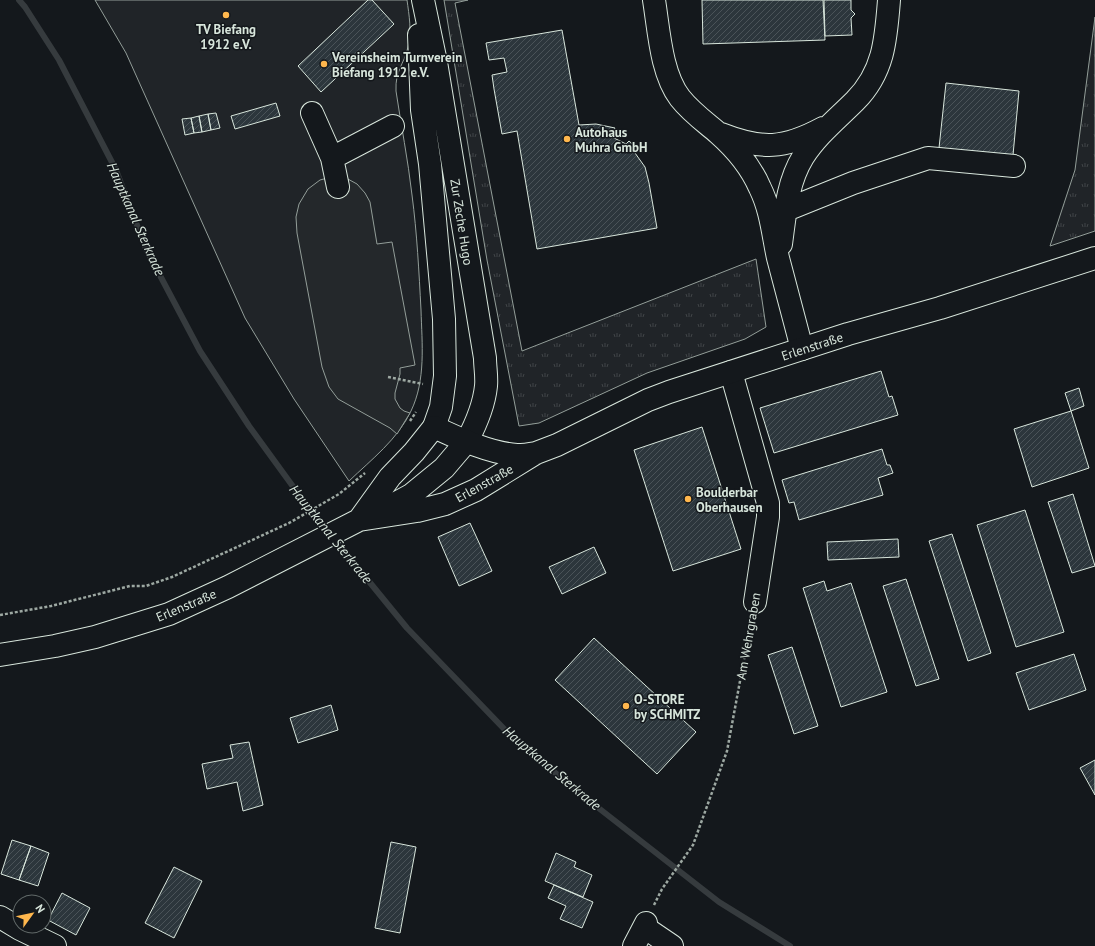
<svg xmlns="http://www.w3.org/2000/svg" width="1095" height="946" viewBox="0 0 1095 946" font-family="'PT Sans',sans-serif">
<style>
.grass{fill:url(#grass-tufts);stroke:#939e99}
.pitch{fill:#202428;stroke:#939e99}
.parking{fill:#24282b;stroke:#939e99}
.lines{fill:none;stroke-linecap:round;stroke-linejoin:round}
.stream{stroke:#363b3e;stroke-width:6}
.building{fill:url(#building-hatch);stroke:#d8e6dc}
.minor-casing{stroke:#d8e6dc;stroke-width:24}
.major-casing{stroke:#d8e6dc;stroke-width:24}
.path{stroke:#9da8a2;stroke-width:2.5;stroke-dasharray:3 2;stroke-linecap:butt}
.minor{stroke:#14181c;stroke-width:22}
.major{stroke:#14181c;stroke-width:22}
.poi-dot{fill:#ffb74d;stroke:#14181c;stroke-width:1.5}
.labels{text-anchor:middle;stroke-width:3;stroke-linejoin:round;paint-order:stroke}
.poi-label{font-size:13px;font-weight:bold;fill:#d8e6dc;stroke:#14181c;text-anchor:start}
.street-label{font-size:13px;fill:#d8e6dc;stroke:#14181c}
.water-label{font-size:14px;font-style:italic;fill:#d8e6dc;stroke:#14181c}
</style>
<defs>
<pattern id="grass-tufts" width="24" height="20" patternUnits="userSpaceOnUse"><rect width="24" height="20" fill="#202428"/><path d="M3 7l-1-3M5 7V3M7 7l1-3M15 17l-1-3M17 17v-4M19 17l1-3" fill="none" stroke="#404447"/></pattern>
<pattern id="building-hatch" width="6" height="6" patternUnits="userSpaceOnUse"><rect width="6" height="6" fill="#2c363c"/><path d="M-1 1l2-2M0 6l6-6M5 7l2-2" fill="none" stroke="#4a5358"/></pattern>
</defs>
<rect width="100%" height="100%" fill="#14181c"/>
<!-- grass -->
<path class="grass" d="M444,0H468L455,3L522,351L756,259L766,327L745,339L647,373L539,423L519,426L487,260Z
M1095,17V231L1050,246L1075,170Z"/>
<!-- pitch -->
<path class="pitch" d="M95,0H407C409,15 412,31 408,47C404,65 395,70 396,91C401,125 408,160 412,195C417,233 419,272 421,310C422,344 426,380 411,411C398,439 371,460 349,481L294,399L245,318L126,53Z"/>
<!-- parking -->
<path class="parking" d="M331,177L346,178L357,184L365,193L370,202L377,244L392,242L415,365L400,368V374L395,393V399L400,408L404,411L410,413L397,434L390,428L338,399L329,387L322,367L297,233L296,217L299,204L308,189L320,180Z"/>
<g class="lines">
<!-- stream -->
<path class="stream" d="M19,0L25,7L59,60L116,170L146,249L200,351L249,426L305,503L407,628L508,733L578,792L719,902L790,946"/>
</g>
<!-- building -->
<path class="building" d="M368,0H372L394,24L321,92L298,66Z
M702,0H823L825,40L703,44Z
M824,0H851V10L855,14L851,18L852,35L825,36Z
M562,30L579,125L596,124L615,128L612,137L626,144L629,141L638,149L635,153L645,167L649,183L657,228L537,249L517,131L502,134L494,89L492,75L507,72L504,58L489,60L486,43Z
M946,83L1019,91L1013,155L939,148Z
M276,103L280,116L235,129L231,116Z
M216,113L220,128L211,130L208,114Z
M208,114L211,130L202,132L199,116Z
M199,116L202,132L194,133L191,118Z
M191,118L194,133L185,135L182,119Z
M881,371L889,397L892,396L898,415L774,453L760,408Z
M1079,388L1084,406L1071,411L1065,393Z
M1071,411L1089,468L1032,487L1014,429Z
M702,427L741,549L673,571L634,450Z
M882,449L887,465H890L893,473L878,478L883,495L799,520L794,502L789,503L782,480Z
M1073,494L1095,566L1072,573L1048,502Z
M1025,510L1064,632L1016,647L977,525Z
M470,523L492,571L459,586L438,537Z
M952,534L991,653L968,661L929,541Z
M898,539L899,557L828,560L827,542Z
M594,547L606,573L562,594L549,567Z
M906,579L939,679L916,686L883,586Z
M824,581L827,591L851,583L887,692L841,707L803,588Z
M594,638L696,732L657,774L555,680Z
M792,647L818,726L794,734L768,655Z
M1074,654L1086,690L1029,710L1016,673Z
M331,705L338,730L298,743L290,718Z
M249,742L263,805L243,811L237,782L207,789L202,764L233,758L230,745Z
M1095,760V795L1080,768Z
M12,840L31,846L19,880L1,874Z
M391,842L416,847L400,933L375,928Z
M31,846L49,853L38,886L19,880Z
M556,853L576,862L574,867L592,875L583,897L545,881Z
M174,867L202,881L174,938L145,923Z
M554,885L593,902L582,928L560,919L566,906L548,898Z
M62,893L90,908L76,935L48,920Z"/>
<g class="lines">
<!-- minor casing -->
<g class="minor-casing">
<path id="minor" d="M423,0L436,62L485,358C485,367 487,377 486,386C484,406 476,424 467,441
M654,0C659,31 661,73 680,98C691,112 705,122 718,133C735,148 751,167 760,188C771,210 773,235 778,258C786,288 794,318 802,349
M419,35L422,110L430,164L444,319L445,376L441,407L434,427
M312,113L332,158L338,187
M721,134C762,150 784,149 823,128
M332,158L393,126
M786,210L853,183L928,158L1014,166
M781,244C785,215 787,183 803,157C817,135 837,119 855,101C884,72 886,39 889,0
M731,372L768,503V517L755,602
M644,927L672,946
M634,946L646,923"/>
</g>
<!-- major casing -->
<g class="major-casing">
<path id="major" d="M359,520L417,511L445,504L476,490L536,453L557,445L648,400L669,392L848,334L940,308L1095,258
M359,520L390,477L414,452L434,427C460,439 489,453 517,455C524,455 530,454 536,453
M0,655L55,646L95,637L169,614L228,587L359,520L391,506L411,495L444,468L467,441
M0,917L20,929L55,946"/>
</g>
<!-- path -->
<path class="path" d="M388,377L423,384
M410,421L416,412
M0,615L51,606L130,586H146L172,577L289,523L339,494L365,473
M654,905L662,889L693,845L727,751L751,622"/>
<!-- minor -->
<use href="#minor" class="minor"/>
<!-- major -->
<use href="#major" class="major"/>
</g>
<!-- markers -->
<g class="poi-dot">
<circle cx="226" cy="15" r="4"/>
<circle cx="324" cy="64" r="4"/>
<circle cx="567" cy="139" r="4"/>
<circle cx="688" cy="499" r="4"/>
<circle cx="626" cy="706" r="4"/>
</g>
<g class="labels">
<!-- poi labels -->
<g class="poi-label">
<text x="226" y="34" text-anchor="middle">TV Biefang<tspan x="226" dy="15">1912 e.V.</tspan></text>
<text x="332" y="62">Vereinsheim Turnverein<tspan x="332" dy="15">Biefang 1912 e.V.</tspan></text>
<text x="575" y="137">Autohaus<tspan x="575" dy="15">Muhra GmbH</tspan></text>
<text x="696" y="497">Boulderbar<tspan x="696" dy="15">Oberhausen</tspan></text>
<text x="634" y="704">O-STORE<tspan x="634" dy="15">by SCHMITZ</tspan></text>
</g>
<!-- street labels -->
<g class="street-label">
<text transform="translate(462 222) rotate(81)" y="5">Zur Zeche Hugo</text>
<text transform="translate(812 346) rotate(-18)" y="5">Erlenstraße</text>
<text transform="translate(484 483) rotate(-29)" y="5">Erlenstraße</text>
<text transform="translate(186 605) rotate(-23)" y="5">Erlenstraße</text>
<text transform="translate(748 636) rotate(-80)" y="5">Am Wehrgraben</text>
</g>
<!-- water labels -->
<g class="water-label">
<text transform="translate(136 219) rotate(66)" y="5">Hauptkanal Sterkrade</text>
<text transform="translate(331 534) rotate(51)" y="5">Hauptkanal Sterkrade</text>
<text transform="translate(552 768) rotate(40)" y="5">Hauptkanal Sterkrade</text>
</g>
</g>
<!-- north arrow -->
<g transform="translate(32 914) rotate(57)"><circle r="19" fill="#14181c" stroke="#626a69"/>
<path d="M0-3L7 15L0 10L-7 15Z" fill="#ffb74d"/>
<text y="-6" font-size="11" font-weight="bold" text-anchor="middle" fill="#d8e6dc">N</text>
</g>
</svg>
